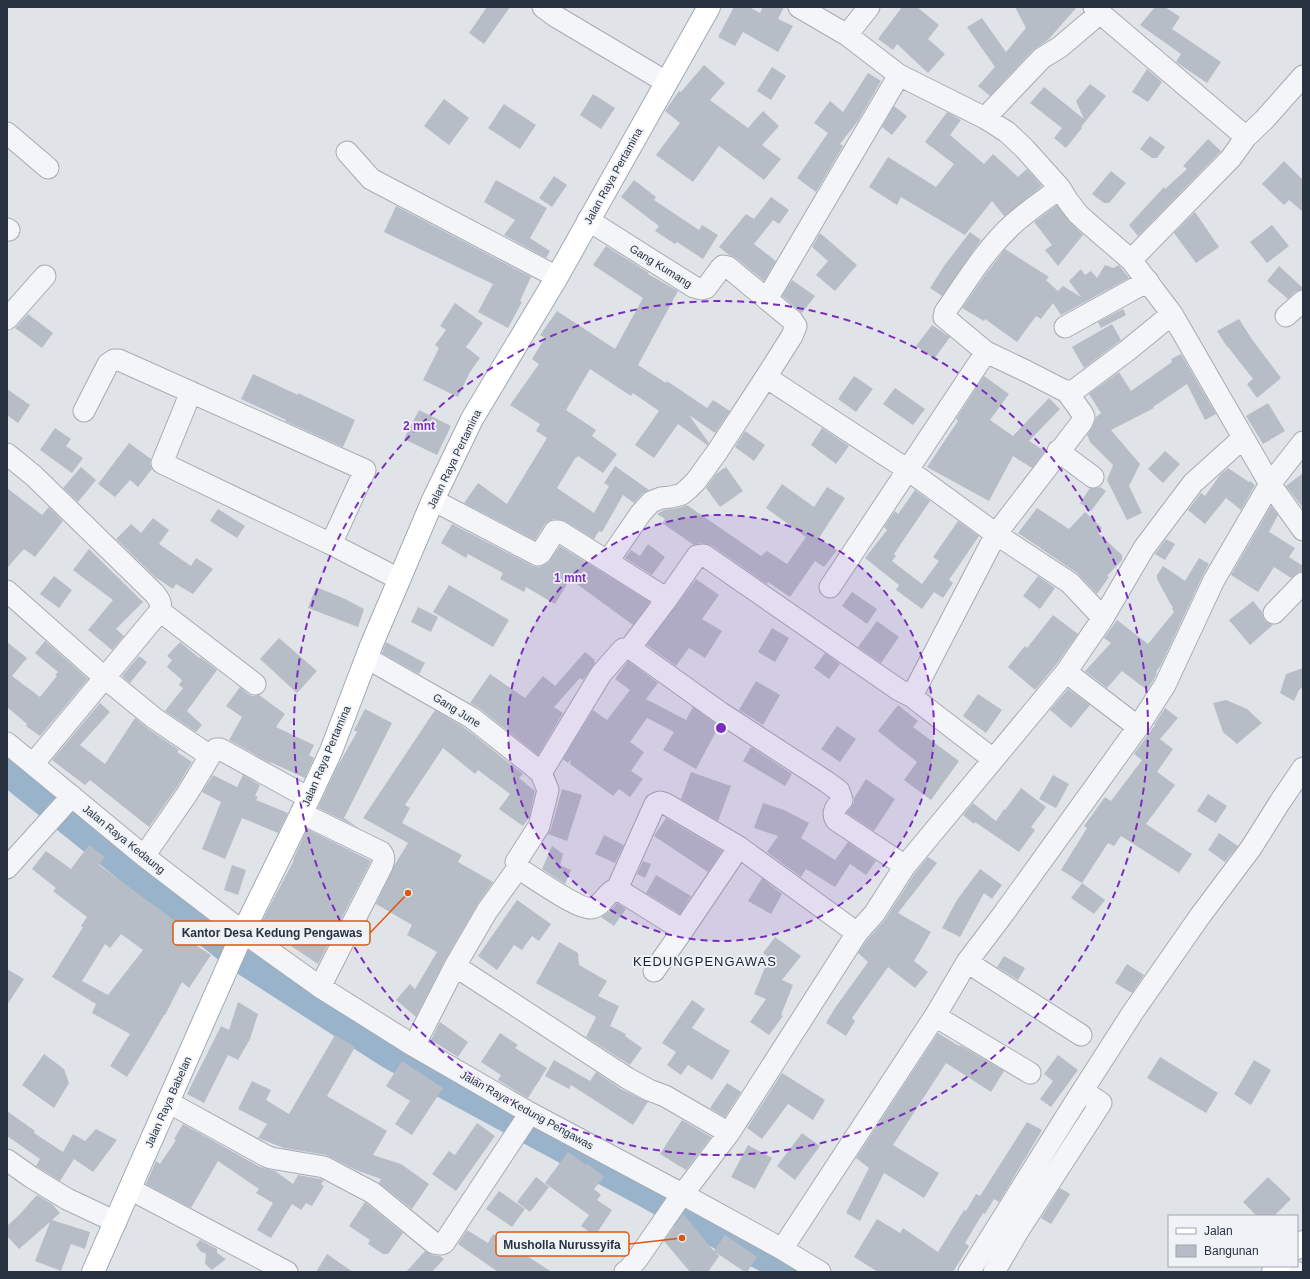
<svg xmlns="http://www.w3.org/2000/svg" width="1310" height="1279" viewBox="0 0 1310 1279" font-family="Arial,sans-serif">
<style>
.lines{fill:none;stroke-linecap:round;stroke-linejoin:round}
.river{stroke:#99b3cb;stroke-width:32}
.building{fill:#b7bdc6;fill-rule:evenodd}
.minor-casing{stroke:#a5abb3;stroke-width:23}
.major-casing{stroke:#9fa9b6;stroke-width:24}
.minor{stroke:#f3f5f8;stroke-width:21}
.major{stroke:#fff;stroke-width:22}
.ring{fill:none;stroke:#7b2cbf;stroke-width:2;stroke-dasharray:7 5}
.labels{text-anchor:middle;stroke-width:3.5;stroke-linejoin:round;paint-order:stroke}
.street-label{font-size:11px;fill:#283241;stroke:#eff3f7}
.quarter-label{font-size:13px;letter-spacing:1px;fill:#1a2332;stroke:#eff3f7}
.centre{fill:#7b2cbf;stroke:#eff3f7;stroke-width:2}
.ring-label{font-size:12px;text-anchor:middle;font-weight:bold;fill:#7b2cbf;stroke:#eff3f7;stroke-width:3.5;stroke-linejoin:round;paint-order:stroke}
.leader{fill:none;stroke:#de570f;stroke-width:1.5}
.callout-dot{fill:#de570f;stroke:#eff3f7;stroke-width:1.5}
.callout{fill:#eff3f7;stroke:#de570f;stroke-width:1.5}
.callout-label{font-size:12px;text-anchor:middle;font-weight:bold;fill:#283241}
</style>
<rect width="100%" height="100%" fill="#e0e4e9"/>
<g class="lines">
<!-- river -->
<path class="river" d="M7,769L238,955L392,1054L647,1192L723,1235L798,1272"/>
</g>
<!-- building -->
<path class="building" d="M487,7H510L484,44L469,33Z
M734,7H749L760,13L763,7H784L778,19L793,26L778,52L743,32L735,46L718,37Z
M902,7H917L939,25L928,39L945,54L928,73L897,44L893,50L878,39Z
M1015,7H1077L1048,40L1033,50L990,96L978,86L995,67L967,27L982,18L1006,52L1026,28Z
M1155,7H1165L1180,17L1172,29L1221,62L1207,83L1176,62L1181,54L1140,25Z
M704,65L725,83L710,100L748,128L763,111L779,126L762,145L781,159L764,180L719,146L693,182L656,155L680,123L665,111L679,91L681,92Z
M772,67L786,76L771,100L757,91Z
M1147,69L1162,82L1148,102L1132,92Z
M868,73L881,81L858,121L840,144L843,146L816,192L797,178L828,133L814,123L830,101L843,112Z
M1090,84L1106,96L1081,127L1082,128L1066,148L1054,138L1062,128L1030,103L1044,87L1084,119L1076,101Z
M593,94L615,108L601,129L580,115Z
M444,99L469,118L449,145L424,126Z
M504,104L536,125L520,149L488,128Z
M894,106L907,116L892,135L882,127Z
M947,112L961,120L950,135L984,164L993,154L1018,177L1027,169L1042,186L1004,216L992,201L965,235L901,197L897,205L869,187L888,157L936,187L954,164L925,142Z
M1150,136L1165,147L1157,158H1152L1140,149Z
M1208,139L1221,151L1138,236L1129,225L1164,187L1165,189L1187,169L1183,166Z
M1284,161L1303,180V212L1289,200L1284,205L1262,184Z
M1111,171L1126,183L1109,203H1104L1092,194Z
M554,176L567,185L552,207L539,198Z
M496,180L547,208L530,238L550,251L546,258L504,235L515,220L484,202Z
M634,180L656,197L654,200L699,230L702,225L718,235L703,259L677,242L675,244L655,231L659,226L621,197Z
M771,197L789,210L779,224L773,220L754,244L776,261L764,281L736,258L729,255L719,247L746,214L754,219Z
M1057,205L1069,221L1083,235L1058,266L1045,250L1052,245L1034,222Z
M396,206L531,277L520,301L522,302L508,328L478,312L493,284L384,232Z
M1195,212L1219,247L1196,263L1174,233Z
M1272,225L1289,246L1267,263L1250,242Z
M970,232L981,240L942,296L930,288L944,266Z
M820,233L857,265L835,291L816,275L828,261L812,247Z
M606,246L649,273L648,274L678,291L638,365L666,383L667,381L707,408L713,400L730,411L715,433L689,415L709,443L707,445L678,424L654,458L635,445L659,411L633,393L631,396L590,369L566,410L596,430L592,436L617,454L603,473L578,456L577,458L576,457L557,488L594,513L609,486L604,483L615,466L649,490L642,494L634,503L623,495L602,532L599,531L594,539L565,521L555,519L550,520L545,524L535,540L464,503L478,483L507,504L547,438L536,431L540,424L510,405L539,364L532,359L545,338L540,335L557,311L615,349L643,298L593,265Z
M1005,249L1049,277L1046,280L1058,291L1063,286L1081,297L1069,281L1081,269L1085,275L1091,271L1097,278L1105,265L1113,268L1119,265L1129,278L1061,315L1053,303L1041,319L1036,316L1017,342L985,319L984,321L962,308L986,274Z
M1279,266L1303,288V289L1295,292L1288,299L1267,281Z
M792,280L815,296L802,313L782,296Z
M455,303L483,323L466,347L480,358L470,372L458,397L423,380L439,348L435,345L446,330L440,326Z
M1123,309L1126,315L1101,328L1098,322Z
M28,314L53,333L42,348L15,328Z
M1239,319L1251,338L1281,378L1257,398L1247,384L1253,379L1228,347H1227L1217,331Z
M1112,324L1121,340L1084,368L1072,347Z
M932,325L950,337L934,359L916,346Z
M1181,354L1216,414L1205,420L1187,384L1153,407L1154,408L1111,430L1140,464L1129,486L1142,513L1127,520L1107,480L1113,465L1090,442L1087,435L1093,426L1096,417L1101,413L1089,394L1119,372L1131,391L1172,362L1171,359Z
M253,374L298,395V393L355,420L343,447L285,421L286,420L241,399Z
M854,376L873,389L856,412L838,399Z
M984,376L1009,394L990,420L1013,436L1049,398L1060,409L1029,441L1045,451L1032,468L1013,456L989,501L927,467L958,421L956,419Z
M895,388L925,409L913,425L883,404Z
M7,389L30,405L18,423L7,415Z
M1268,403L1285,431L1263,444L1246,416Z
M419,410L451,426L437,455L404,439Z
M55,428L71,439L66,446L83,458L72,473L40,450Z
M822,428L849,446L836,464L811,445Z
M745,431L765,445L754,461L735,447Z
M129,443L151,459L150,464L152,469L138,487L130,480L115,497L98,484Z
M1165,451L1180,464L1163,483L1148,469Z
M81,467L96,480L78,502L63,488Z
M726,467L743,491L720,507L706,488L716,474Z
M1228,468L1249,482L1250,481L1255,485L1241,510L1226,498L1205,524L1188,510L1201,493L1205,496L1220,475Z
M1303,473V508L1286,486Z
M782,484L814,507L827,487L845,498L819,538L837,550L824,567L815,561L790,597L768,582L767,584L711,545L702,543L694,545L662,523L665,519L657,514L664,510L677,508L687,505L761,556L767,551L787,564L806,537L766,508Z
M1100,487L1106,491L1091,511L1080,503L1090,488H1097Z
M7,488L42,515L49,507L63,521L35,557L24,549L7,568Z
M915,490L930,501L894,554L896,556L892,561L922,584L939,561L933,557L958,521L979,536L949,580L953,583L943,598L934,592L922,609L896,590L899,585L865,558L887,530L884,527L895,511L898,514Z
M1271,506L1278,515L1269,532L1295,548L1289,557L1303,566V571L1299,572L1291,578L1274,567L1258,592L1231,575Z
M1037,508L1069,529L1085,512L1102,528L1098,533L1122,555V560L1107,576L1109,577L1097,594L1077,573L1018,533Z
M218,509L245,526L237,538L210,521Z
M153,518L169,530L159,544L191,566L196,558L213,569L193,594L176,584L173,589L155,577L116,539L131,524L141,533Z
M452,524L533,566L539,567L548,563L560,546L650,602L633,625L570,579L555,604L526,587L524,592L500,579L503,573L468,554L466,558L441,543Z
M1166,539L1175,544L1165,560L1155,554Z
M648,544L665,557L652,575L625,558L631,550L640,556Z
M89,549L143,602L116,629L124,636L112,650L88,630L113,600L73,570Z
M1199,558L1209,564L1203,575L1161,665L1156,672L1157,673L1154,679L1147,690L1122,671L1107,688L1085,671L1111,643L1104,638L1117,620L1148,644L1174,612L1172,609L1173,607L1171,605L1157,579V575L1163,566L1185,581Z
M54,576L72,590L59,608L40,594Z
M1038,576L1055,588L1040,609L1023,596Z
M696,579L719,595L702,619L722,631L705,658L689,648L676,666L647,645Z
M449,585L509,620L493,647L433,612Z
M316,587L343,598L364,609L358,627L308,608Z
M852,592L877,609L867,624L842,606Z
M1253,601L1262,612L1263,617L1265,621L1273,625L1250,645L1229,620Z
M418,607L438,617L431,632L411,622Z
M1053,615L1078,634L1055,666L1035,690L1008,667L1025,646L1027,648Z
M877,621L899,637L881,663L858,647Z
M772,628L789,638L775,662L758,652Z
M279,638L317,671L297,693L260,659Z
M45,641L88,679L40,736L26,726L27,724L7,707V642L27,658L12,676L40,697L57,676L55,675L58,672L35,653Z
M180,642L199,658L200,657L217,670L187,711L202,725L196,732L165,711L183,688L179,685L182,680L167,667L172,660L167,656Z
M386,642L425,663L419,674L382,653Z
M585,652L595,660L594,661L595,663L583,680L580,678L554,707L563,713L538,755L479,708L470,703L490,674L525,698L543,676L555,686Z
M825,653L840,664L829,679L814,668Z
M139,656L147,662L130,683L122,676Z
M628,661L658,683L646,699L686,720L693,707L719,726L696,769L663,750L674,732L647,718L630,742L644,752L631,771L643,779L630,797L619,789L613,796L570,764L571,759L568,763L563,759L593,710L607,720L630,690L615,679Z
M1303,668V687L1299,690L1294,701L1280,693L1286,674Z
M756,681L780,695L763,725L739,710Z
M240,687L248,694L253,696L259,695L285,714L276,727L314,745L309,755L314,758L305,778L270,762V763L229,740L242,717L226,706Z
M1068,689L1090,705L1071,728L1050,710Z
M978,694L1002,710L986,733L963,716Z
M1226,700L1247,709L1262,723L1237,744L1223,732L1213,703Z
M100,703L110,712L80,745L105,764L135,718L147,728L179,750L177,752L192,762L177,787L149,827L90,780L85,785L52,760Z
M898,705L918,721L913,727L959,761L931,800L904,780L917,762L878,731Z
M1165,708L1178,718L1160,739L1173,749L1157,772L1175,785L1146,824L1192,854L1179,873L1121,836L1114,846L1108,843L1082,883L1061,870L1087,828L1084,826L1105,797L1111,801L1142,760L1134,754L1155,725H1154Z
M365,709L392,723L344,818L359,828L318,808L337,767L357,732L354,730Z
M435,710L465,728L523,774L519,778L535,791L529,818L523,826L499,809L510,794L478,770L475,774L443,748L405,805L410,808L402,823L462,855L458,862L493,882L477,905L445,960L416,1017L396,1000L410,984L415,989L437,952L407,935L412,925L376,904L394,866L408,843L363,818Z
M837,726L856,739L840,762L821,749Z
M751,747L792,774L785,786L743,761Z
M691,772L731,786L718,821L681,799Z
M213,775L237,787L243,775L260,785L255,796L258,797L256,800L288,813L278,833L242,818L225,859L202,849L221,802L202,792Z
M1053,775L1069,784L1056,808L1039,799Z
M866,779L895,799L874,831L847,813L854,803V798Z
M1021,788L1046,807L1031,827L1035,830L1019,852L975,822L974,824L963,815L973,803L996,821L1004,809L1005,810Z
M562,789L582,795L567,841L548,834L551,829Z
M1208,794L1227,806L1216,823L1197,811Z
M763,803L784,810L809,823L801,838L835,860L848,842L876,861L866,875L850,864L835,887L806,869L801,877L767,852L778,836L754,828Z
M666,818L722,851L708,872L654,836Z
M307,829L371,861L318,964L291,946L293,944L261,923L294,860H293Z
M1219,833L1238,846L1225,862L1208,850Z
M604,835L624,845L615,863L595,854Z
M89,845L105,857L99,865L178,923L172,930L211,955L189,988L182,982L165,1015H164L148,1043L127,1077L110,1066L130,1034L92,1013L96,1004L52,977L83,927L81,926L87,917L53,891L56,888L32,869L46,851L71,869ZM121,934L143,950L108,995L82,981L105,944L110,948Z
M552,846L563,854L560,865L571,870L565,884L542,869Z
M928,857L937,863L898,913L931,932L914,961L928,972L915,988L888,967L852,1018L855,1021L846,1036L826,1023L835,1008L868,962L858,953L867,940L884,921L915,873Z
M643,861L651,864L645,878L637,874Z
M232,865L246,870L238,895L224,890Z
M980,869L1002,885L992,899L984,893L960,937L942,928L957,900Z
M656,875L691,896L680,914L646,893Z
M762,878L782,894L771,914L748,901Z
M1082,883L1105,900L1094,914L1071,898Z
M517,900L551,924L539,941L532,936L522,950L514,945L497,970L478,956Z
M617,903L626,909L614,926L601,917L610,911Z
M775,937L801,956L782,980L793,985L781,1015L783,1016L769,1035L750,1022L766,999L754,994L769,958L763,953Z
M559,942L578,953L579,965L607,981L598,996L619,1006L610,1026L626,1034L625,1036L642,1048L630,1065L586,1037L596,1017L536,983Z
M1004,956L1025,968L1018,980L997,967Z
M1127,964L1144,975L1132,993L1115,983Z
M7,969L24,979L7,1005Z
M692,1000L705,1009L692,1028L730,1051L712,1080L688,1065L681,1075L667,1065L676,1052L662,1043Z
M238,1002L258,1014L250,1039L238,1060L228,1055L204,1103L187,1094L221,1026L229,1030Z
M440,1022L468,1042L458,1057L431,1040Z
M500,1033L518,1045L515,1048L547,1068L528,1098L498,1080L501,1075L481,1062Z
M938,1033L959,1046L960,1045L1004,1071L991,1092L946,1063L893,1145L939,1173L924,1198L884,1173L860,1221L846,1213L869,1168L856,1158Z
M335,1035L355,1047L327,1096L387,1131L373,1155L401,1164L429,1184L412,1209L379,1183L381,1179L356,1170L326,1155L284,1148L258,1138L267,1124L238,1109L252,1081L271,1090L266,1100L289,1114Z
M44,1054L64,1069L69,1083L54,1108L22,1085Z
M1058,1055L1078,1070L1051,1107L1040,1099L1053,1081L1044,1074Z
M1160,1057L1218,1093L1206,1113L1147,1078Z
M554,1060L590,1081L596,1072L621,1089L648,1102L633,1125L571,1085L569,1089L545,1076Z
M1254,1060L1271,1070L1251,1105L1234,1094Z
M402,1061L443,1088L412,1135L395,1124L410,1101L386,1086Z
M782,1073L825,1100L813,1120L788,1104L762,1139L747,1128Z
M727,1083L741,1092L725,1117L710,1108Z
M7,1111L35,1131L34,1133L63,1152L73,1134L85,1141L96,1129L117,1140L93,1172L74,1159L60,1181L36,1166L40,1159L7,1136Z
M682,1120L711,1137L686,1170L660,1154Z
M1027,1122L1042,1130L999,1202L994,1199L985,1214L983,1213L965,1243L969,1246L953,1272H878L854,1257L877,1219L900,1233L903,1228L938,1252L964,1210L966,1211L976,1194L980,1196Z
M477,1123L495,1136L456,1191L432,1174L449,1151L455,1155Z
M183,1124L260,1167L275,1171L293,1184L298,1175L320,1179L324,1180L321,1184L324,1186L312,1206L306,1203L301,1210L292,1204L271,1238L257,1230L273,1203L256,1193L259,1189L218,1161L191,1208L146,1184L156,1161L160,1164L176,1140L174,1139Z
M802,1133L820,1146L795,1180L777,1166Z
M748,1145L772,1158L755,1189L731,1177Z
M568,1152L586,1165L588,1164L604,1177L594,1189L601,1195L597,1200L612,1210L595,1236L581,1226L589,1215L545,1183Z
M536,1177L549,1187L530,1212L517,1202Z
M1268,1177L1291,1199L1274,1216H1257L1243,1202Z
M1060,1188L1070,1194L1051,1224L1041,1218Z
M499,1191L525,1209L512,1227L486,1209Z
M37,1195L52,1204L60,1213L52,1220L90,1232L85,1249L71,1244L61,1271L35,1261L50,1222L19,1249L7,1236V1226L19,1215Z
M365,1202L403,1233L388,1254H383L368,1244L370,1240L349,1226Z
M683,1214L714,1251L725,1235L757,1257L747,1272H745L715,1252L719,1256L708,1272H690L664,1241Z
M467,1230L488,1243L493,1234L552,1272H498L458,1244Z
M200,1240L217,1249V1253L226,1259L212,1270L205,1264L206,1254L200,1251L196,1245Z
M425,1251L432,1255L440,1256L444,1259L432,1272H406Z
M327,1254L353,1272H316Z"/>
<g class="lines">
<!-- minor casing -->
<g class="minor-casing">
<path id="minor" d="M543,7L555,16L666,82
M799,7L847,35L899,75L985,118L1007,132L1024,148L1060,188L1068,201L1078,214L1089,224L1131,260L1172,314L1270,484L1303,530
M1094,7L1100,13L1246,137
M847,35L869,7
M985,118L1042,58L1060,47L1100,13
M7,133L48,168
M347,152L371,179L557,277
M1060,188C1044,200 1027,211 1012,225C985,250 966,282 945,312L944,317L986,352L1026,371L1063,390L1072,392L1128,350L1172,314
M588,220L694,287L701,289L706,288L720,269L723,266L728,267L792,320L796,326L792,336L766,377L717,452L696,481L688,489L682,494L671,497L661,498L651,502L641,513L608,561
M7,229L9,230
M1131,260L1231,158L1246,137L1264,120L1303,76
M767,299L899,75
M1286,316L1303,301
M7,319L45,276
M1065,327L1148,281
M766,377L908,470L996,534L1070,583L1103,618
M191,392L162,463L331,544L399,579
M84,411L108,364L114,360H119L365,470L331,544
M1058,451L1093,477
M7,454L34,476L154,593C159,599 162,603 160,611L33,764
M433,500L536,554L538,555L541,553L555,531H559L667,599
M830,587L986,352
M7,591L105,678L154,718L210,756
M160,611L255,684
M1274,613L1303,583
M367,658L472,718L533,766L541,773L548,790L539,826L516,862L518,868C531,876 579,910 591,908C603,907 606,891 617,889L683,930L739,847
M1066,672L1138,727
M911,696L993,759
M7,743L144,856L243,932L320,987L414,1046L530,1113L682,1194L782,1249L820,1272
M541,773L601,674L623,649L630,648
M301,813L381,852C385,857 384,860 382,866L320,987
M144,856L187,794L210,756L216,749H220L309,798
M905,866L836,820C831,812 837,806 842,800L839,791L827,782L721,713L630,648L667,599L697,556L704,555L899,690L911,696L915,690L996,534L1082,422L1084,417L1082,413L1067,392
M7,868L72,796
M617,889L655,804L660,802L666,804L739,847L857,933
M967,962L1081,1035
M455,966L627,1078L649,1090L665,1096L729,1133
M654,971L683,930
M935,1016L1030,1073
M414,1046L455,966L487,911L518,868
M168,1102L266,1156L271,1158L324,1167L373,1193L434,1243L441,1244L444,1243L530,1113
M7,1160L31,1177L67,1199L116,1222
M130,1189L287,1272
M782,1249L935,1016L967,962L1004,913L1138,727L1165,685L1214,580L1270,484L1303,442
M1279,1266L1296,1272
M625,1272L629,1269L638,1258L676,1203L729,1133L857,933L874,914L905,866L1066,672L1103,618L1144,548L1193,483L1243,438
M969,1272L1074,1104L1133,1012L1200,916L1251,848L1280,802L1303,768
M994,1272L1020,1228L1101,1103L1083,1091"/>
</g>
<!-- major casing -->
<g class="major-casing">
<path id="major" d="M1297,1248L1303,1242
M93,1272L243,932L309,798L331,751L371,646L433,500L472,419L557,277L709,7
M1273,1272L1279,1266"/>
</g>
<!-- minor -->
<use href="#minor" class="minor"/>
<!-- major -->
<use href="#major" class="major"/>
</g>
<!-- distance rings -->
<circle cx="721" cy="728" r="213" fill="#7b2cbf" fill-opacity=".12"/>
<g class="ring">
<circle cx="721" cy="728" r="213"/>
<circle cx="721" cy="728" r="427"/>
</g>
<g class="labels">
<!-- street labels -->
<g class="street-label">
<text transform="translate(613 176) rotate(-61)" y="4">Jalan Raya Pertamina</text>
<text transform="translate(661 266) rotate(32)" y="4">Gang Kumang</text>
<text transform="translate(454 459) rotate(-64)" y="4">Jalan Raya Pertamina</text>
<text transform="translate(457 710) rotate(32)" y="4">Gang June</text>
<text transform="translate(326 756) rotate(-67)" y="4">Jalan Raya Pertamina</text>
<text transform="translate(124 839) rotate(39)" y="4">Jalan Raya Kedaung</text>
<text transform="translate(168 1102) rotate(-66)" y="4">Jalan Raya Babelan</text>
<text transform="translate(527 1110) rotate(29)" y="4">Jalan Raya Kedung Pengawas</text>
</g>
<!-- quarter labels -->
<g class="quarter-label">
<text x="705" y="966">KEDUNGPENGAWAS</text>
</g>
</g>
<circle cx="721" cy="728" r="6" class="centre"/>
<g class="ring-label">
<text x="419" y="430">2 mnt</text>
<text x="570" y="582">1 mnt</text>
</g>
<!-- callouts -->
<path class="leader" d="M408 893L370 933M682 1238L629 1244"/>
<g class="callout-dot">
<circle cx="408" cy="893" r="4"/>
<circle cx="682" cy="1238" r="4"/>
</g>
<g class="callout">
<rect x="173" y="921" width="197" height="24" rx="4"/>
<rect x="496" y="1232" width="133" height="24" rx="4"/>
</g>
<g class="callout-label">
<text x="272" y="937">Kantor Desa Kedung Pengawas</text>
<text x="562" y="1249">Musholla Nurussyifa</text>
</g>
<!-- border -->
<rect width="1310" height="1279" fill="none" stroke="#283241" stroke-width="16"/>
<!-- legend -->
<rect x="1168" y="1215" width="130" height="52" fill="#eff3f7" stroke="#9fa6ae"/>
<rect x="1176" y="1228" width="20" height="6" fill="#ffffff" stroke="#9fa6ae"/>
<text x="1204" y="1235" font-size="12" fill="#283241">Jalan</text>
<rect x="1176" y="1245" width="20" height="12" fill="#b7bdc6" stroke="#9fa6ae"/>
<text x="1204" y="1255" font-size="12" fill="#283241">Bangunan</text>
</svg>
